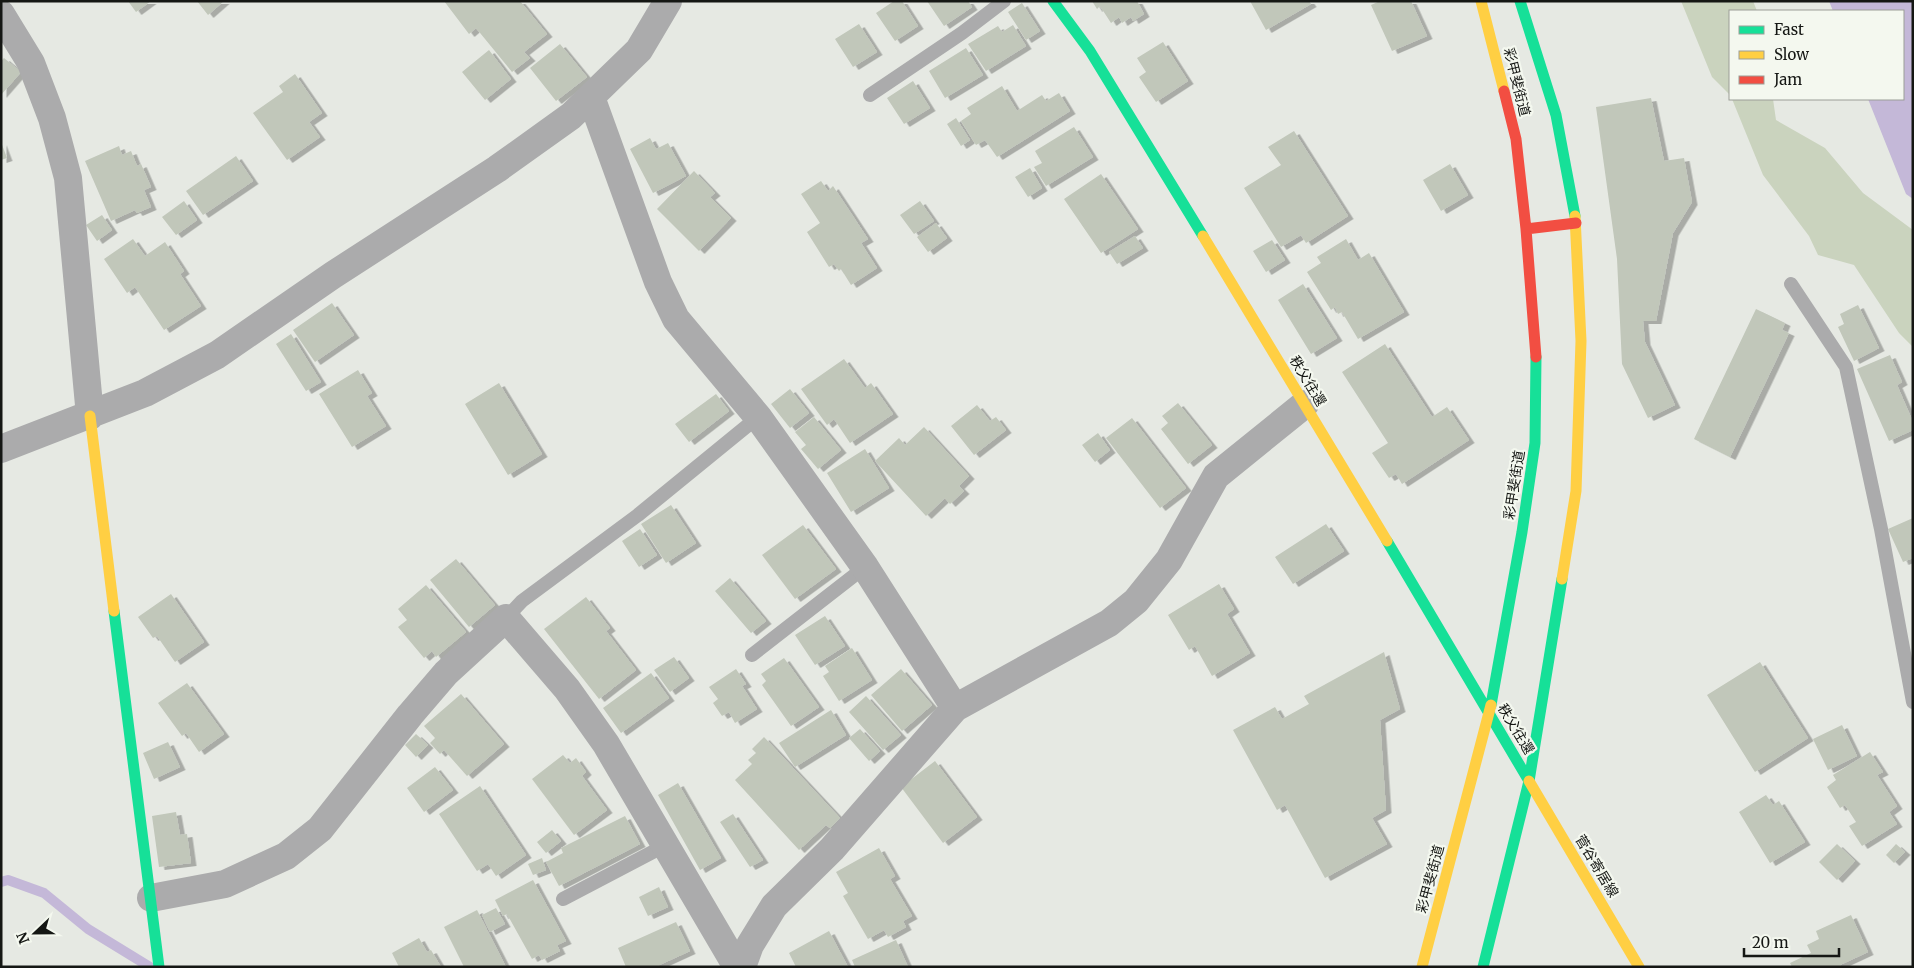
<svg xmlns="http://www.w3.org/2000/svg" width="1914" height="968" viewBox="0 0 1914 968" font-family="Merriweather,'Noto Sans JP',serif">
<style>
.green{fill:#cad3be}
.water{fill:#c4b8d8}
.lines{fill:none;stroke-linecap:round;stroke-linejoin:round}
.stream{stroke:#c4b8d8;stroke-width:10}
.building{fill:#c1c7ba;filter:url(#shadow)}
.lane{stroke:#ababac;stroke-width:14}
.street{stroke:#ababac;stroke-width:28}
.fast{stroke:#16e098;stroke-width:11}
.slow{stroke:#ffcf43;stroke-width:11}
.jam{stroke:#f24e42;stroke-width:11}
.labels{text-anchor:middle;stroke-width:4.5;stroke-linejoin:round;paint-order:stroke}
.street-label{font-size:14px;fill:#151714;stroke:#f4f8ef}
</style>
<defs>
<filter id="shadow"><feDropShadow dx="5.5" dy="3" stdDeviation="0" flood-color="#0004"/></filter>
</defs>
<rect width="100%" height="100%" fill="#e6e9e3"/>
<!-- green -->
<path class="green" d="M1681,1H1753L1757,11H1730V95L1712,77Z
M1732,99H1773L1776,120L1825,148L1863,193L1913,230V347L1899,333L1854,265L1818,255L1809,236L1763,175Z"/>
<!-- water -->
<path class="water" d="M1829,1H1913V199L1906,194L1868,99H1903V11H1833Z"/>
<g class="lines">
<!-- stream -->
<path class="stream" d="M1,882L8,880L44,893L88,929L150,967"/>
</g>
<!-- building -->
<path class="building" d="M128,1H151L136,12Z
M197,1H224L208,15Z
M444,1H520L547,34L524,52L530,58L512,72L476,28L469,34Z
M894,1H902L918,26L895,41L876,13Z
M927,1H968L972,7L944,26Z
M1092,1H1137L1144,14L1133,21L1131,17L1122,23L1119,17L1111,23L1100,6L1097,9Z
M1250,1H1309L1311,4L1266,30Z
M1380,1H1411L1427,36L1392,51L1371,5Z
M1022,3L1040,31L1026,40L1008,12Z
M859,24L877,52L853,67L835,39Z
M1013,25L1026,46L986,71L968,44L998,26L1002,32Z
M1163,42L1188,81L1156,102L1139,77L1146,72L1137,58Z
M560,44L587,77L556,101L530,68Z
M966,48L983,75L945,98L929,71Z
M489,50L511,79L485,100L462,72Z
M4,58L21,72L1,95V61Z
M295,74L322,113L309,122L320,137L287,160L253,113L283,92L279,86Z
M913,81L930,108L904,124L887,98Z
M1002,86L1017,111L1042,95L1046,101L1059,93L1070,111L997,157L985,140L976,145L961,121L971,114L967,108Z
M1651,98L1664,161L1684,158L1692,202L1673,233L1656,321H1643L1645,342L1675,405L1648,418L1622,364L1617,259L1596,107Z
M956,118L970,140L961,146L947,124Z
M1074,127L1093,157L1046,186L1034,167L1042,163L1035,151Z
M1294,131L1348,216L1306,243L1301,235L1281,247L1244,188L1281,165L1268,147Z
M650,138L656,149L668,143L686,176L653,193L630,149Z
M1,142L7,158L1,160Z
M119,146L122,155L131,151L137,166L141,164L151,187L144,190L151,207L137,213L135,210L111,221L85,161Z
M236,156L253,181L203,215L186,191Z
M1450,164L1468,195L1441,211L1423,180Z
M1030,168L1042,188L1028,197L1015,177Z
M694,171L715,193L710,197L731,218L699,251L657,209Z
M1101,174L1138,229L1101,253L1064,199Z
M821,181L828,191L833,186L868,239L861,243L877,268L851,285L841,269L839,271L834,264L829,267L807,232L820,223L801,194Z
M184,201L197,220L176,235L162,217Z
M920,201L934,221L914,234L900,215Z
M102,215L112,230L97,241L86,225Z
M936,223L947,238L928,252L917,237Z
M1135,236L1143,248L1117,264L1109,252Z
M133,239L145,256L165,242L184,271L180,274L201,306L164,330L135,287L127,293L104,259Z
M1346,239L1358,260L1369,253L1404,312L1358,339L1342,312L1338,314L1335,307L1331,310L1307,272L1321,263L1317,257Z
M1272,240L1285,260L1266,272L1253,251Z
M1303,284L1337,338L1311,354L1278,300Z
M332,303L354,335L315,362L293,330Z
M1858,305L1879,348L1854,361L1838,327L1844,324L1840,314Z
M1756,309L1785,323L1782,330L1789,333L1730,457L1694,439Z
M291,334L321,382L306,391L276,344Z
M1385,344L1432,417L1447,407L1469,440L1402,484L1396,474L1389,478L1372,453L1388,443L1342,372Z
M1890,355L1902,382L1897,385L1913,422V430L1889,441L1857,369Z
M844,359L865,388L871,383L893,414L850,443L834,419L827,425L801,389Z
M358,370L372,393L367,396L386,426L352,447L319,394Z
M499,383L542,454L508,475L465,404Z
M790,389L809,413L790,428L771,404Z
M716,394L729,411L689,442L675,424Z
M1178,403L1212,445L1188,464L1161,429L1168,423L1162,416Z
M977,405L990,421L996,417L1006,430L974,455L951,426Z
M814,417L841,450L818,469L801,449L806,445L795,432Z
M1132,418L1186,488L1160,508L1106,438Z
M924,427L969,476L959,486L964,491L950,504L945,498L926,516L875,461L899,438L905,445Z
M1098,433L1110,450L1095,462L1082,445Z
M865,449L889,488L851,512L827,473Z
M671,505L696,543L666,563L641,524Z
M1913,518V558L1903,562L1888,529Z
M1326,524L1344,551L1293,584L1275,557Z
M803,525L836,569L795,599L762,555Z
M640,529L657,555L639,567L622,541Z
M456,559L495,605L469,627L430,580Z
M730,578L766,621L751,633L715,591Z
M1219,584L1234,609L1227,614L1250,653L1212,676L1195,646L1189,650L1168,615Z
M426,585L466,632L436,657L432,651L424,658L398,627L407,620L398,609Z
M171,594L204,642L175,662L157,636L153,638L138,617Z
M586,597L610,628L606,631L636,670L599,699L544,629Z
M825,616L845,646L815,665L795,635Z
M852,648L872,680L839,701L823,676L829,672L825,666Z
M1384,652L1400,709L1380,720L1386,810L1372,818L1387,844L1325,878L1285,805L1277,810L1233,730L1275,707L1282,719L1309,704L1304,696Z
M674,657L689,678L670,692L654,670Z
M784,658L819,707L791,726L762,685L766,681L761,674Z
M1760,662L1808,738L1755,772L1707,695Z
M736,669L746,684L742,686L757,709L735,723L729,712L722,716L713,703L718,699L709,687Z
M901,669L932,705L902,731L871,695Z
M651,673L669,698L621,733L603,708Z
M187,683L224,734L199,752L186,733L182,736L158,703Z
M461,694L504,744L467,776L444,750L440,754L430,743L435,738L424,726Z
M866,696L901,735L883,750L849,712Z
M831,710L846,735L795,767L779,743Z
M1842,725L1857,756L1828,770L1813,739Z
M860,729L880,751L869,761L849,738Z
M416,734L428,745L416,757L405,745Z
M764,737L840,818L830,828L826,825L799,850L735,780L752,764L748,760L756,753L752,749Z
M168,742L180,767L154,779L143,753Z
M1870,752L1883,772L1877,775L1897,806L1889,812L1897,824L1862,846L1849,826L1856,822L1845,805L1840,808L1827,787L1836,780L1833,775Z
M563,755L570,763L576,758L586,772L582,776L607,810L574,835L532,779Z
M935,761L977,817L943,843L901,787Z
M435,767L453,790L424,812L407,788Z
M678,783L721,858L700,870L658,795Z
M480,786L526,855L496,876L488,864L477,871L439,814Z
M1766,795L1773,805L1779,801L1805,842L1770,863L1739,812Z
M176,812L180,835L187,834L191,863L159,867L152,816Z
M733,814L763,860L750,867L720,822Z
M625,816L640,844L559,886L546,862L563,853L561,848Z
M552,830L561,841L546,853L537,842Z
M1837,844L1855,861L1837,880L1819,862Z
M1896,844L1905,852L1894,863L1886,855Z
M879,848L895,876L890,879L912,916L903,921L906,927L888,937L884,930L868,939L843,896L848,893L836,872Z
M542,858L546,870L533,875L528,864Z
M533,880L566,941L557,945L560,951L542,960L539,955L532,959L507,914L503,916L495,900Z
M659,887L668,907L648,916L639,897Z
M496,908L505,924L490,932L482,915Z
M477,910L506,967H464L444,927Z
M1851,915L1868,952L1840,965L1841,967H1792L1790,963L1811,953L1807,945L1819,939L1816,931Z
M676,922L690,951L655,967H626L618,948Z
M829,931L848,967H796L789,953Z
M419,938L427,952L431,950L441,967H399L392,953Z
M896,940L908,967H855L852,960Z"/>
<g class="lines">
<!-- lane -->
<path class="lane" d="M870,95L962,33L1004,1
M1791,284L1846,367L1881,529L1913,702
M506,618L522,601L638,515L758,417
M752,655L865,567
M563,899L666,845"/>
<!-- street -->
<path class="street" d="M1,14L31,63L52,118L68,178L90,416
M591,97L658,282L676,319L758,417L865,567L955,708
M1,449L145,393L217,355L333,275L497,169L571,116L639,50L668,1
M151,898L225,884L286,856L320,829L410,715L446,673L506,618L567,689L606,744L737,967
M742,967L750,945L774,906L832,849L955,708L1109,623L1136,601L1169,560L1216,476L1305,404"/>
<!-- fast -->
<path class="fast" d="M1053,1L1090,51L1203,236
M1520,1L1556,115L1575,216
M1387,541L1529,781
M114,611L159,967
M1491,705L1522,532L1535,443L1536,357
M1483,967L1529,781L1562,579"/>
<!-- slow -->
<path class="slow" d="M1481,1L1504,91
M1203,236L1387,541
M90,416L114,611
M1562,579L1576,491L1581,341L1575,216
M1529,781L1639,967
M1422,967L1491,705"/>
<!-- jam -->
<path class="jam" d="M1504,91L1516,139L1526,229L1536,357
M1526,229L1576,223"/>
</g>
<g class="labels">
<!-- street labels -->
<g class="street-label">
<text transform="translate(1517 82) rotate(76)" y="5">彩甲斐街道</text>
<text transform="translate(1308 381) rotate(59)" y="5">秩父往還</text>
<text transform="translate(1514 485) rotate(-81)" y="5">彩甲斐街道</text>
<text transform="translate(1516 729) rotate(59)" y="5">秩父往還</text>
<text transform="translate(1597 866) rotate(59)" y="5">菅谷寄居線</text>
<text transform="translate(1430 879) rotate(-75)" y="5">彩甲斐街道</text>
</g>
</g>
<!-- border -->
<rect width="1914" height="968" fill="none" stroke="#151714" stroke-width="5"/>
<!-- legend -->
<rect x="1729" y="10" width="175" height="90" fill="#f4f8ef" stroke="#9b9e97"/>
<rect x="1739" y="26" width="25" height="8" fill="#16e098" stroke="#9b9e97"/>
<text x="1774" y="35" font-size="15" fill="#151714">Fast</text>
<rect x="1739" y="51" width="25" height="8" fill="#ffcf43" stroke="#9b9e97"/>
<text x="1774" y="60" font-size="15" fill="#151714">Slow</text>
<rect x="1739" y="76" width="25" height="8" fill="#f24e42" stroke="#9b9e97"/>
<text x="1774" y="85" font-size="15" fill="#151714">Jam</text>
<!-- north arrow -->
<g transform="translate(35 933) rotate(248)" stroke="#f4f8ef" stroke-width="4" paint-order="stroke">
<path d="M0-4L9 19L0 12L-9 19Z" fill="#151714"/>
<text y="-8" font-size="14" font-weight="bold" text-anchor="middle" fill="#151714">N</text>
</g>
<!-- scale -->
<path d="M1744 948v8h95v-8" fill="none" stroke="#151714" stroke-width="2.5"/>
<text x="1752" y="948" font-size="15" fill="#151714" stroke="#f4f8ef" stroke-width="4" paint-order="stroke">20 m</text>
</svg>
